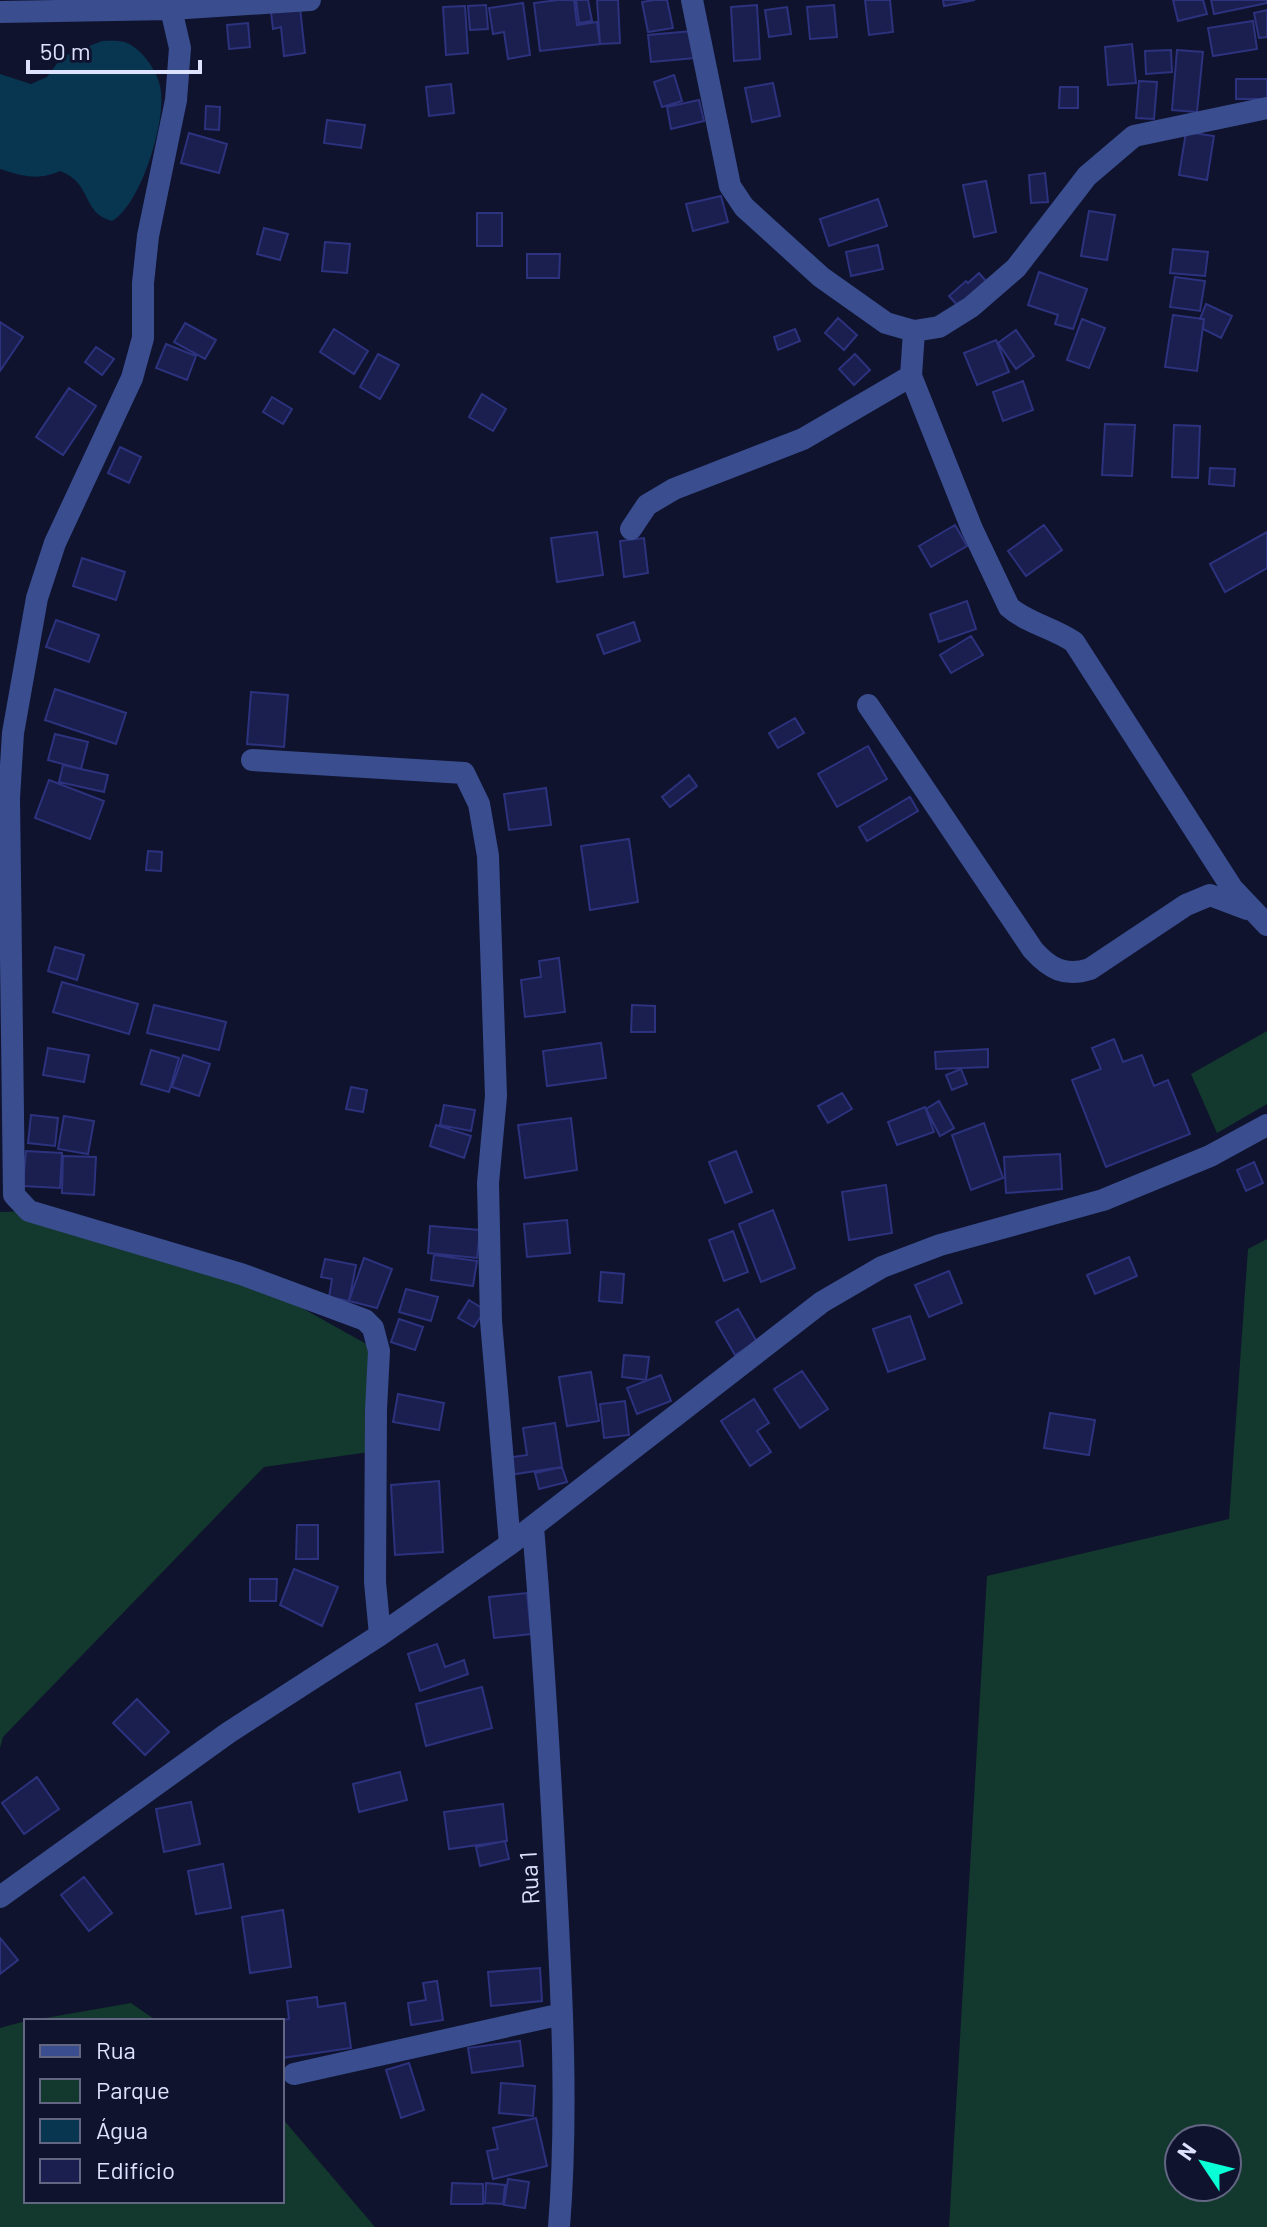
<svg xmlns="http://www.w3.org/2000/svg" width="1267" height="2227" viewBox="0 0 1267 2227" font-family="Barlow,sans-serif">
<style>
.green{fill:#13382d;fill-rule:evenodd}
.water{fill:#08354f}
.building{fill:#1b1f50;stroke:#2c327d;stroke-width:2}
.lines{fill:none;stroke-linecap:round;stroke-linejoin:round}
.minor{stroke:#394d8f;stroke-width:22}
.labels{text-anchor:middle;stroke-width:8;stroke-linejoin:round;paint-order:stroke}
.street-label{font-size:24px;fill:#dde2ff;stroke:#10132e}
</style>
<rect width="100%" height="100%" fill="#10132e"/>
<!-- green -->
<path class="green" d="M1267,1031V1104L1217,1133L1191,1074Z
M29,1211L241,1274L379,1351L376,1451L264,1467L3,1737L0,1748V1212Z
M1267,1239V2227H949L987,1576L1229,1519L1248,1249ZM1227,2139V2187H1179V2139Z
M131,2003L157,2021H28Z
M26,2021V2201H282V2118L375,2227H0V2028Z"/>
<!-- water -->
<path class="water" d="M102,41C109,41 120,40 127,43C142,49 157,71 160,86C168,118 141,205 112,221C81,213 93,183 60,171C38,181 22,176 0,169V74L31,84L47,77L62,57Z"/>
<!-- building -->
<path class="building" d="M558,0H574L577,25L597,22L600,44L540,51L534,3Z
M576,0H588L592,21L579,23Z
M597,0H618L620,43L600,44Z
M654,0H667L673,28L648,32L642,2Z
M865,0H890L893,32L869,35Z
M943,0H975L944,6Z
M1173,0H1203L1207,14L1178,21Z
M1211,0H1267V3L1214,14Z
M523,3L530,55L508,59L504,32L493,34L489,8Z
M486,5L488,29L470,30L468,6Z
M757,5L760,59L734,61L731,7Z
M834,5L837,37L810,39L807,7Z
M465,6L468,53L446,55L443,7Z
M787,7L791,34L769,37L765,10Z
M300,8L305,53L284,56L281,27L273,29L271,12Z
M1267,10V37L1259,38L1254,13Z
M1253,21L1257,49L1213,56L1208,28Z
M248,23L250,47L229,49L227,25Z
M692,31L695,58L651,62L648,35Z
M1132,44L1136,83L1108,85L1105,47Z
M1171,50L1172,72L1146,74L1145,51Z
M1177,50L1203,52L1197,112L1172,110Z
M674,75L682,101L662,107L654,82Z
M1236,79H1267V99H1236Z
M1139,81L1157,82L1154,119L1136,118Z
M773,83L780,116L752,122L745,88Z
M451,84L454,113L429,116L426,87Z
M1060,87H1078V108H1059Z
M699,100L704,121L671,129L667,107Z
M206,106L220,107L219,130L205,129Z
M327,120L365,125L361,148L324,143Z
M1186,132L1214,136L1207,180L1179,175Z
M189,133L227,144L219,173L181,163Z
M1045,173L1048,202L1031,203L1029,175Z
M986,181L996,232L974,237L963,185Z
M721,196L728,222L693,231L686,204Z
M878,199L887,226L829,246L820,219Z
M1089,211L1115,215L1107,260L1081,256Z
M477,213H502V246H477Z
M264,228L288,234L280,260L257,254Z
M325,242L350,244L347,273L322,271Z
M878,245L883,269L851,276L846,252Z
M1173,249L1208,252L1205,276L1170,273Z
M527,254H560L559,278H527Z
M1039,272L1087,289L1073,329L1055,324L1058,315L1028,305Z
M979,273L986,281L959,307L949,296L966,281L968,283Z
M1175,277L1205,281L1200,311L1170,307Z
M1206,304L1232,316L1221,338L1203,329L1204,319H1200Z
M1173,315L1204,319L1197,371L1165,367Z
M838,318L857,335L844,350L825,333Z
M1082,319L1105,328L1089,368L1067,360Z
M0,322L23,337L0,371Z
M185,323L216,340L205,359L174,342Z
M334,329L368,351L354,374L320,352Z
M795,329L800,341L778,350L774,337Z
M1016,330L1034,356L1016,369L998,343Z
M996,340L1009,372L977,385L964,353Z
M166,344L196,356L187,380L156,368Z
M96,347L114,359L102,375L85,362Z
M378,354L399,365L380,399L360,387Z
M855,354L870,370L854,385L839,369Z
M1023,381L1033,410L1003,421L993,392Z
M69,388L96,406L63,455L36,437Z
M482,394L506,409L493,431L469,417Z
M272,397L292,409L283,424L263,412Z
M1105,424L1135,425L1132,476L1102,475Z
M1174,425L1200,426L1198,478L1172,477Z
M120,447L141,457L129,483L108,473Z
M1210,468L1235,469L1234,486L1209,484Z
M955,525L967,546L931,567L919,546Z
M1044,525L1062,550L1026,576L1008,551Z
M597,532L603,575L557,582L551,538Z
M1267,532V568L1225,592L1210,564Z
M644,538L648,573L624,577L620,541Z
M82,558L125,572L116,600L73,586Z
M967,601L976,629L939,642L930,614Z
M56,620L99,635L89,662L46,647Z
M634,622L640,641L604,654L597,635Z
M971,636L983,655L951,673L940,655Z
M55,689L126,713L116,744L45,720Z
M251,692L288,695L284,747L247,744Z
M795,718L804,733L778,748L769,733Z
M55,734L88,742L81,769L48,760Z
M868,746L887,779L837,807L818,774Z
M63,765L108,775L104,792L59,782Z
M689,775L697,786L670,807L662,797Z
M49,780L104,801L90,839L35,818Z
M546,788L551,825L509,830L504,794Z
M910,797L918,811L867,841L859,827Z
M629,839L638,902L590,910L581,846Z
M148,851L162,852L161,871L146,870Z
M55,947L84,955L77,980L48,971Z
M559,958L565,1012L525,1017L521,980L541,977L539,961Z
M62,982L138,1004L129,1034L53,1012Z
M154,1005L226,1022L219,1050L147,1033Z
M632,1005L655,1006V1032H631Z
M1114,1039L1123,1062L1142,1055L1154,1086L1168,1080L1190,1134L1106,1167L1072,1080L1101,1069L1092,1048Z
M601,1043L606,1078L547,1086L543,1051Z
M48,1048L89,1055L84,1082L43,1075Z
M988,1049V1067L936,1069L935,1052Z
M151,1050L179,1058L169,1092L141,1084Z
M183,1055L210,1064L199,1096L172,1087Z
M961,1069L967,1084L952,1090L946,1075Z
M351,1087L367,1090L363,1112L346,1109Z
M842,1093L852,1109L828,1123L818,1106Z
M939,1101L954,1128L940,1136L926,1109Z
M444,1105L475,1110L471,1131L440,1125Z
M925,1107L934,1132L897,1145L888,1122Z
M31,1115L58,1118L55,1146L28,1143Z
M64,1116L94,1121L88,1154L58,1149Z
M571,1118L577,1170L525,1178L518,1125Z
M984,1123L1003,1178L971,1190L952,1135Z
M436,1125L471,1136L464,1158L430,1146Z
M26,1151L62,1153L60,1188L23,1186Z
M736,1151L752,1192L725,1203L709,1162Z
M1060,1154L1062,1189L1006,1193L1004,1157Z
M63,1156L96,1157L94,1195L62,1193Z
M1254,1162L1263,1183L1246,1191L1237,1170Z
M886,1185L892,1233L849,1240L842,1192Z
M773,1210L795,1268L761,1282L739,1224Z
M567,1220L570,1253L527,1257L524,1224Z
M430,1226L480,1230L477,1258L428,1253Z
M733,1231L748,1272L724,1281L709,1240Z
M434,1255L477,1261L473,1286L431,1280Z
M1129,1257L1137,1276L1095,1294L1087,1275Z
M364,1258L392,1269L377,1308L349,1301Z
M325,1259L356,1265L349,1301L329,1297L332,1279L321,1277Z
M949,1271L962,1303L929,1317L915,1285Z
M601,1272L624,1274L622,1303L599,1301Z
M406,1289L438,1297L431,1321L399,1312Z
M469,1300L485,1310L474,1327L458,1318Z
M738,1309L757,1342L735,1355L716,1322Z
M910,1316L925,1359L888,1372L873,1329Z
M399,1319L423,1327L415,1350L391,1342Z
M624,1355L649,1357L646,1380L622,1377Z
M802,1371L828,1409L800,1428L774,1389Z
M591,1372L599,1421L567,1426L559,1377Z
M661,1375L671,1401L637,1414L627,1388Z
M398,1394L444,1403L439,1430L393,1422Z
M754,1399L769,1423L757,1431L771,1452L750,1466L721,1421Z
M625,1401L629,1435L604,1438L600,1404Z
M1050,1413L1095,1420L1089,1455L1044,1448Z
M555,1423L562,1467L509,1475L506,1458L527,1455L523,1428Z
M562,1467L567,1482L539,1489L535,1473Z
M439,1481L443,1552L395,1555L391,1485Z
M297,1525H318V1559H296Z
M294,1569L338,1587L322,1626L280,1605Z
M250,1579H277L276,1601H250Z
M527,1593L531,1634L494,1638L489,1597Z
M437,1644L445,1667L464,1660L468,1674L420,1691L408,1654Z
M482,1687L492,1728L426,1746L416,1704Z
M137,1699L169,1732L145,1755L113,1723Z
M400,1772L407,1800L359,1812L353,1784Z
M37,1777L59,1809L24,1834L2,1803Z
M191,1802L200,1844L164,1852L156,1809Z
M503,1804L507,1841L449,1849L444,1812Z
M505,1841L509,1859L480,1866L476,1847Z
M223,1864L231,1908L196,1914L188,1871Z
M84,1877L112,1913L89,1931L61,1895Z
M283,1910L291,1967L250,1973L242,1917Z
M0,1938L18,1960L0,1974Z
M540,1968L542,2001L491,2006L488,1972Z
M437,1981L443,2020L411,2025L408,2003L426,2000L423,1983Z
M317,1997L318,2007L345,2003L351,2048L282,2058V2021H275L289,2019L287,2001Z
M520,2041L523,2066L472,2073L468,2048Z
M409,2063L424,2110L401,2118L386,2070Z
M501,2083L535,2086L533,2116L499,2113Z
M536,2118L547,2166L493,2179L487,2151L498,2149L493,2128Z
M508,2179L529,2182L525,2208L504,2205Z
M452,2183L483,2184V2204H451Z
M486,2183L505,2185L503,2204L485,2203Z"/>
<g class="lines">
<!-- minor -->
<path class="minor" d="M692,0L730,186L744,207L821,277L886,323L914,331L939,327L971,307L1016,268L1087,176L1134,136L1267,108
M171,9L180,48L176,100L148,236L143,283V338L132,378L55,543L37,598L13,733L9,798L14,1195L29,1211L241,1274L365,1320L373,1328L379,1351L376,1410L375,1582L380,1635
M0,12L171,9L310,0
M914,331L911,376L972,529L1009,607C1027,623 1054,628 1074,642L1232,888L1267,925
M631,529L647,505L674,489L803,439L911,376
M868,705L1033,950C1050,969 1065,977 1090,969L1186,905L1210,895L1247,909
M252,760L464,773L479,804L488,856L496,1096L488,1183L491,1321L510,1544
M533,1527C543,1646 550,1766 556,1886C562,1999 568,2114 559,2227
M0,1897L228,1733L380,1635L510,1544L822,1302L882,1267L940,1245L1103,1200L1210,1156L1267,1125
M294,2074L562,2014"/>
</g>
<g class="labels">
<!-- street labels -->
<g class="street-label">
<text transform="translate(530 1878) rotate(-93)" y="8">Rua 1</text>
</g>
</g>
<!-- legend -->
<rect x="24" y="2019" width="260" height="184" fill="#10132e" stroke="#626682" stroke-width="2"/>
<rect x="40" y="2045" width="40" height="12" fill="#394d8f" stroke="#626682" stroke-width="2"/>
<text x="96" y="2059" font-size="24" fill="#dde2ff">Rua</text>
<rect x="40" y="2079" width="40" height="24" fill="#13382d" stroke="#626682" stroke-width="2"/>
<text x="96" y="2099" font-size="24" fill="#dde2ff">Parque</text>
<rect x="40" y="2119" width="40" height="24" fill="#08354f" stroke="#626682" stroke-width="2"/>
<text x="96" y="2139" font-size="24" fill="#dde2ff">Água</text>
<rect x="40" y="2159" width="40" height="24" fill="#1b1f50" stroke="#626682" stroke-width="2"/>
<text x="96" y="2179" font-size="24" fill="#dde2ff">Edifício</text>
<!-- north arrow -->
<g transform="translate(1203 2163) rotate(305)"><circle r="38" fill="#10132e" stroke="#626682" stroke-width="2"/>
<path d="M0-6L14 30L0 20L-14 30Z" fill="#09ffd5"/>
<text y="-12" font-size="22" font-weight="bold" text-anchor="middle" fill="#dde2ff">N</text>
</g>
<!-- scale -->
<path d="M28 60v12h172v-12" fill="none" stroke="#dde2ff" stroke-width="4"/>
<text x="40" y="60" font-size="24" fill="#dde2ff" stroke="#10132e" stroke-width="6" paint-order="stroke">50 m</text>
</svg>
